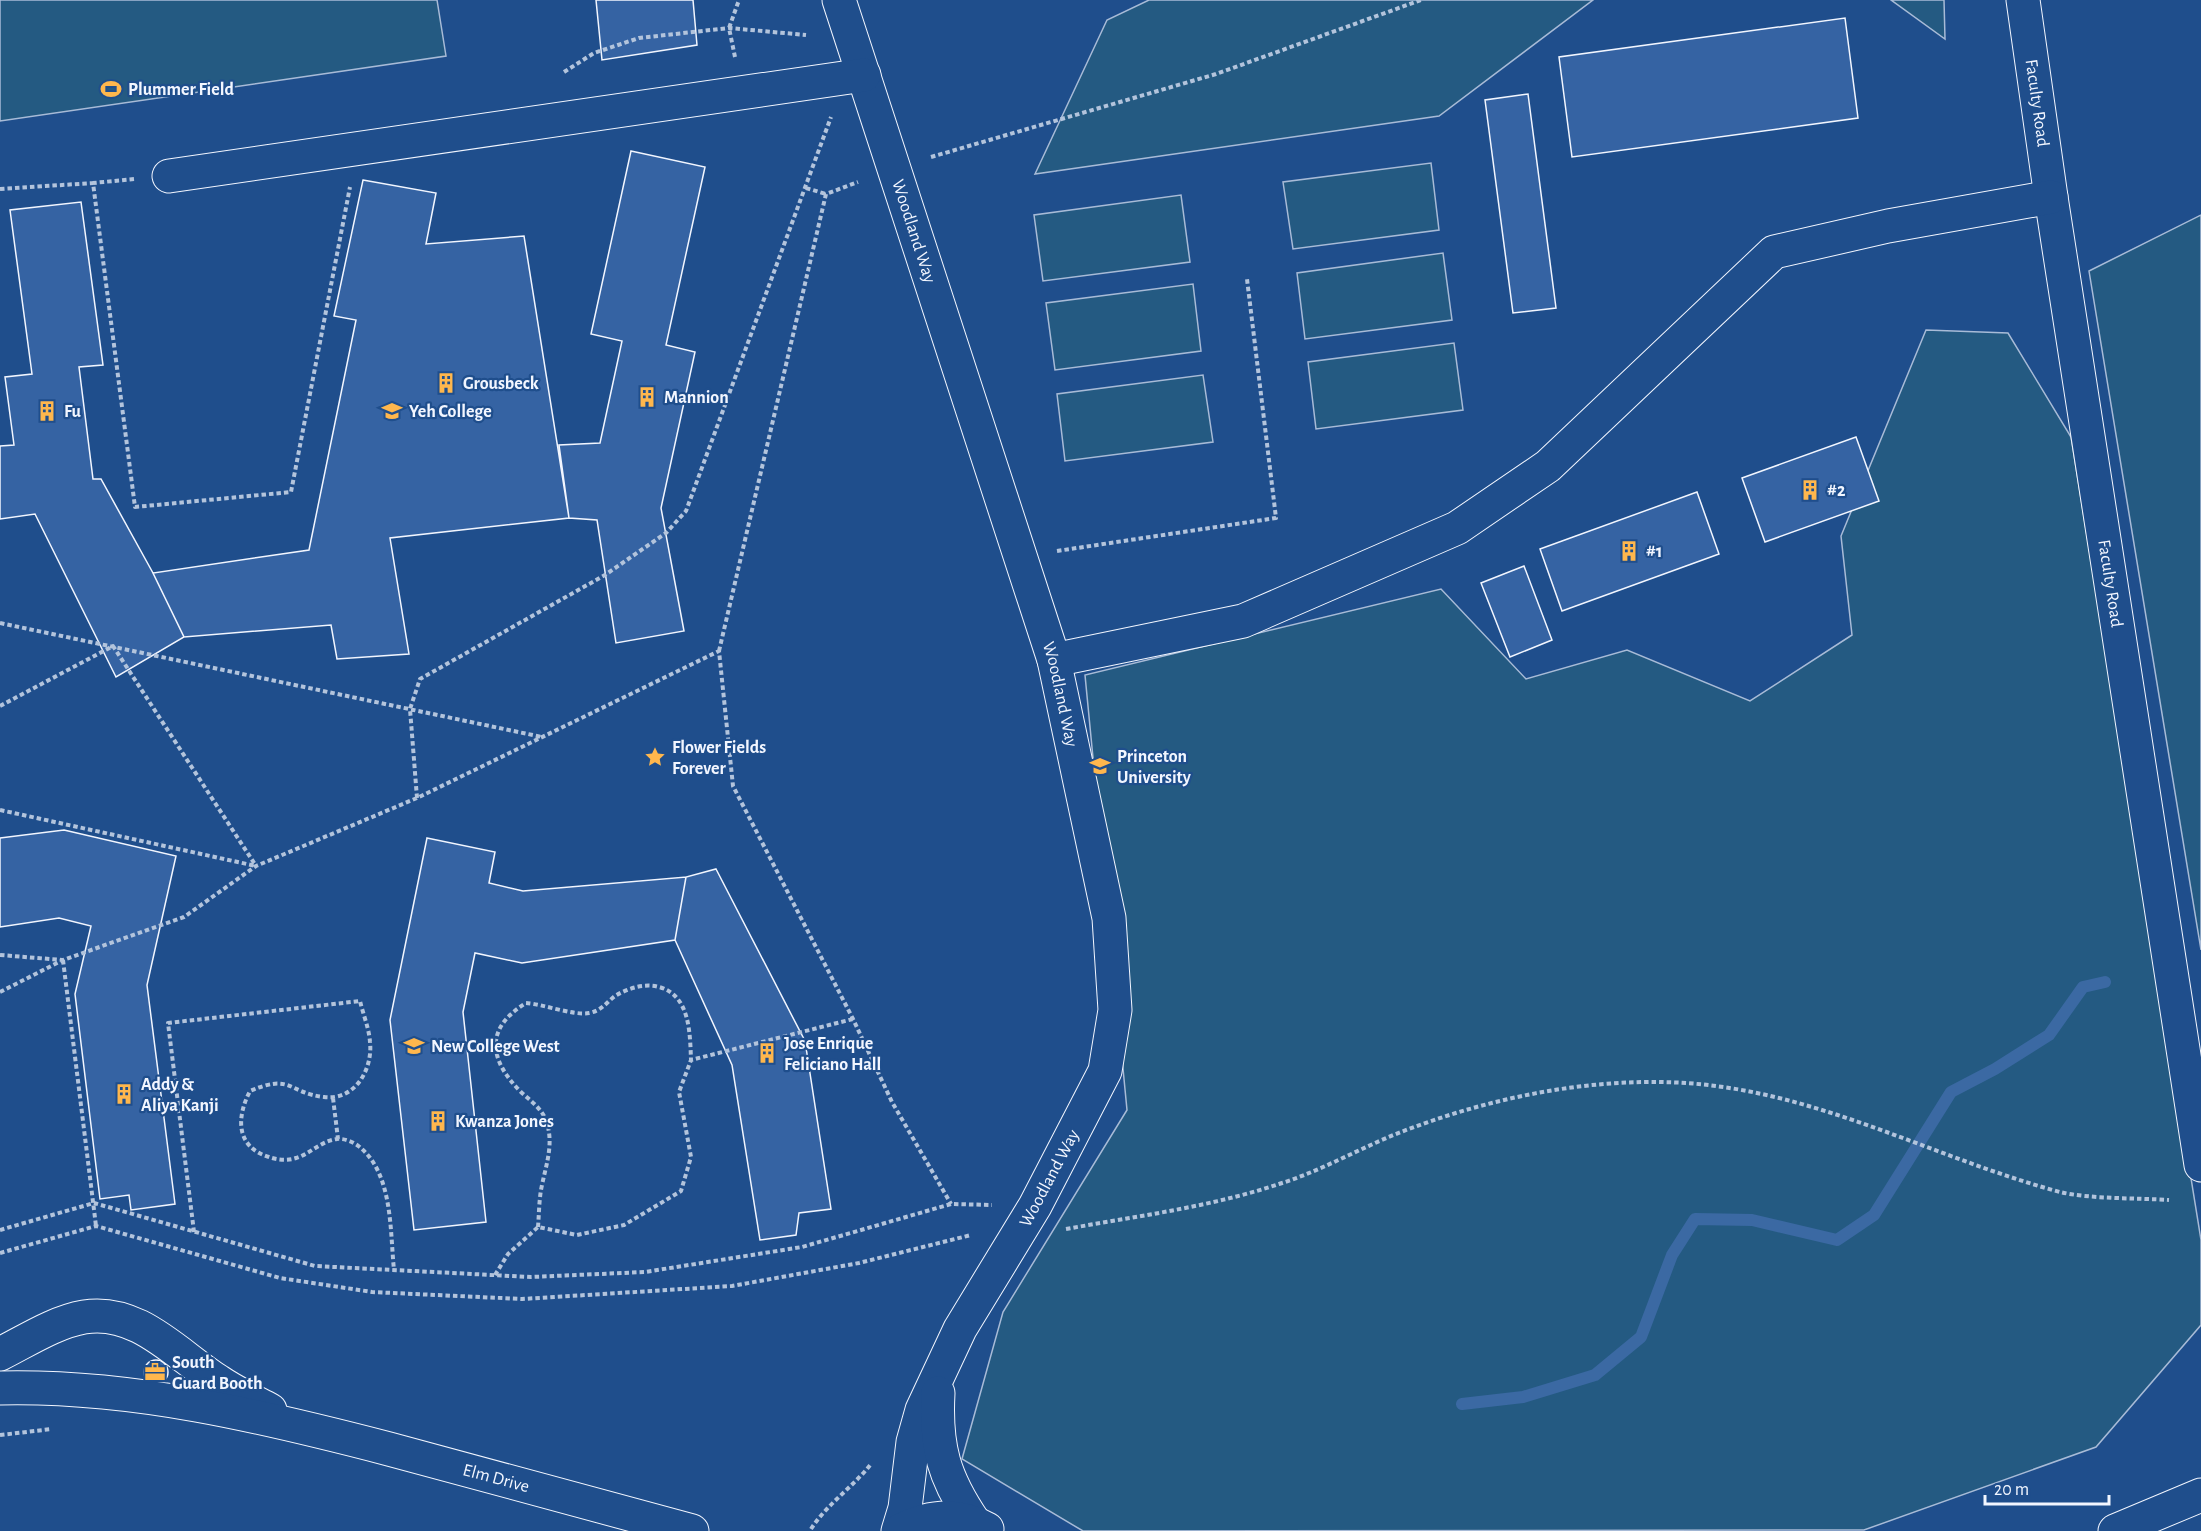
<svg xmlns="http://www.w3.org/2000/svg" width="2201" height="1531" viewBox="0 0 2201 1531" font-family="'Alegreya Sans',sans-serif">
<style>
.green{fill:#245a82;stroke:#a8bbd7;stroke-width:1.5}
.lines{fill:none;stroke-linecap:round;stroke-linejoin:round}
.stream{stroke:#3b69a3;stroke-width:12}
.building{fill:#3563a3;stroke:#f2f6ff;stroke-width:1.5}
.minor-casing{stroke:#f2f6ff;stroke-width:35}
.path{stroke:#b3c4dc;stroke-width:4;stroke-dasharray:4.5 3;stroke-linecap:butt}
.minor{stroke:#1f4e8c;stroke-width:33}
.labels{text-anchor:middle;stroke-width:4.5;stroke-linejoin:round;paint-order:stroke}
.poi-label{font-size:18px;font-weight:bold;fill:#f2f6ff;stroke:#1f4e8c;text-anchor:start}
.street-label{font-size:18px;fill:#f2f6ff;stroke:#1f4e8c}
</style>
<rect width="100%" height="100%" fill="#1f4e8c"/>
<!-- green -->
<path class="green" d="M0,0H437L446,56L0,121Z
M1149,0H1593L1439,116L1035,174L1107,20Z
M1891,0H1944L1945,39Z
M1431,163L1439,230L1293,249L1283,182Z
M1181,195L1190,262L1043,281L1034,215Z
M2201,215V950L2089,271Z
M1443,253L1452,320L1305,339L1297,273Z
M1193,284L1201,351L1055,370L1046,303Z
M1926,330L2008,333L2071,437L2201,1240V1325L2096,1447L1864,1530L1083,1531L962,1459L1003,1312L1127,1110L1085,675L1441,589L1526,679L1627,650L1750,701L1852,635L1841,536Z
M1454,343L1463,410L1316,429L1308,362Z
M1203,375L1213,442L1065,461L1057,394Z"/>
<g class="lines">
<!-- stream -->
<path class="stream" d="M1462,1404L1523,1397L1595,1375L1641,1337L1672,1255L1695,1219L1752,1220L1837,1240L1874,1215L1951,1092L1995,1069L2049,1035L2083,987L2105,982"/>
</g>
<!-- building -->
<path class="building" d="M596,0H693L697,45L602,60Z
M1845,18L1858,118L1572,157L1559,57Z
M1528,94L1556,308L1513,313L1485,100Z
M631,151L705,167L666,345L695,352L661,508L684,631L616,643L597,520L569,518L559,445L600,443L622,341L591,334Z
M363,180L436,193L426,244L524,236L569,518L390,538L409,654L337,659L331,625L184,637L153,573L309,550L356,320L334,316Z
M81,202L103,365L79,367L93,479H101L153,573L184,637L116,677L35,514L0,519V446L14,445L5,377L32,374L10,210Z
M1856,437L1879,501L1765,542L1742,478Z
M1697,492L1719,554L1562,611L1540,549Z
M1524,566L1552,640L1510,657L1481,583Z
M64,830L176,856L147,985L175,1204L131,1210L129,1195L100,1199L75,994L91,926L59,918L0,927V838Z
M427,838L495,852L489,883L523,891L686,877L675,940L522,963L475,953L463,1012L486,1222L414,1230L390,1020Z
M716,869L805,1041L831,1209L799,1213L796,1235L760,1240L732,1065L675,940L686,877Z
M144 1372a12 12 0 1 1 24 0a12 12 0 1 1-24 0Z"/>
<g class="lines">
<!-- minor casing -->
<g class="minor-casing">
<g id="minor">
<path id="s1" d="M839,0L1054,660L1109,918L1115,1010L1105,1071L1035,1206L960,1329L922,1410L913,1442L905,1508L898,1531"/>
<path id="s2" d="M2023,0L2051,197L2201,1165"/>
<path d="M169,176L864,75"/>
<path d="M1054,660L1243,621L1457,528L1548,466L1774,252L1888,226L2051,197"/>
<path d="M0,1354C26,1341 55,1322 84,1317C138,1308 177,1355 218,1381C234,1392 253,1401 270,1410"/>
<path id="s3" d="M0,1388C132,1385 262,1416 389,1449C490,1476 591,1503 692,1531"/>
<path d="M938,1393C935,1447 944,1478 974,1522"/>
<path d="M899,1531C928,1516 957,1512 987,1529"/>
<path d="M2115,1531L2201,1495"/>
</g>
</g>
<!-- path -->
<path class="path" d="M735,57L729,28L739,0
M564,72L594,53L639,38L729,28L806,35
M931,157L1216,74L1421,0
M134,179L93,183L135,507L291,492L350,187
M806,188L826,194
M0,189L93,183
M1057,551L1276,518L1247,279
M0,623L542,737
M719,651L826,194L858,182
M0,706L113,646L256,866
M417,798L410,709L420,679L605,575L666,533L686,511L831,117
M0,810L256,866
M0,955L62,960
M63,960L96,1226
M0,992L63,960L184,917L256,866L417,798L719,651L733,786L853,1019L892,1102L951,1204
M333,1098L338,1139
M538,1227C539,1215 539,1202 541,1190C545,1168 553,1149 548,1127C545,1111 532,1102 521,1092C488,1059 485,1028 526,1003C543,1004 574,1016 589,1013C601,1011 606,1003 615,996C628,988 645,983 659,987C690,995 690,1033 691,1060
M1066,1229C1138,1216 1210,1207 1279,1184C1321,1171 1360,1148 1401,1132C1481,1101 1571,1081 1658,1082C1805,1083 1923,1155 2060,1192C2088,1199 2138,1198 2169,1200
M0,1230L94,1203L315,1266L531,1277L645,1272L802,1247L951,1204L992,1205
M194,1232L168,1023L360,1001C363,1014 369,1028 370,1042C373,1069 355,1101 324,1097C288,1093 292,1073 250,1091C236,1118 236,1147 269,1157C277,1160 287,1161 296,1158C310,1154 321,1141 337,1139C345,1138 356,1143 362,1149C393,1177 390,1232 394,1270
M0,1253L96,1226L280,1278L372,1292L522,1299L732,1286L859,1263L971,1235
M495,1275L508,1254L538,1227L577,1235L624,1225L681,1191L691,1157L679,1092L691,1060L853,1019
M0,1435L52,1429
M811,1529C827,1504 853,1487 871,1464"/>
<!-- minor -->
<use href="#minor" class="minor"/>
</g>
<!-- icons -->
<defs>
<g id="stadium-bare" transform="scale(1.62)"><path d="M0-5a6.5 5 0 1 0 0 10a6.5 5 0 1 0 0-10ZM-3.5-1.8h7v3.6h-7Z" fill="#ffb74d" stroke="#1f4e8c" stroke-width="2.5" paint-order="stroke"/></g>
<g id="building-bare" transform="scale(1.62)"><path d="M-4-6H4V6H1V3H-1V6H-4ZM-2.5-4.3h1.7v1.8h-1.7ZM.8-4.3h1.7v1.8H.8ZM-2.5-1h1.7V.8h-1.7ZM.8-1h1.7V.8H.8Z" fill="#ffb74d" stroke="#1f4e8c" stroke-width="2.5" paint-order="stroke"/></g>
<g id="university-bare" transform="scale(1.62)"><path d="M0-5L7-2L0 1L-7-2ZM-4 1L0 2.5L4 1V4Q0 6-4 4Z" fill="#ffb74d" stroke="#1f4e8c" stroke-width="2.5" paint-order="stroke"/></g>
<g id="sight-bare" transform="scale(1.62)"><path d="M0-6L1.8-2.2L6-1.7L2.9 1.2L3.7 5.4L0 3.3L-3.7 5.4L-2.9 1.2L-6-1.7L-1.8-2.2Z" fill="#ffb74d" stroke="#1f4e8c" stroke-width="2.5" paint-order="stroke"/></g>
<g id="office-bare" transform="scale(1.62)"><path d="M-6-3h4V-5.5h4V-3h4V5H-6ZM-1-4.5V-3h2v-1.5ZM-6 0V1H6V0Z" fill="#ffb74d" stroke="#1f4e8c" stroke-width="2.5" paint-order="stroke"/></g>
</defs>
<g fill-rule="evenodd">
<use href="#stadium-bare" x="111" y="89"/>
<use href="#building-bare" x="446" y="383"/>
<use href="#building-bare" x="647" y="397"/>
<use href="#building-bare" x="47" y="411"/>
<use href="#university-bare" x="392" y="411"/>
<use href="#building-bare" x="1810" y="490"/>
<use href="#building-bare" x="1629" y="551"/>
<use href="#sight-bare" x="655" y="757"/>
<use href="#university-bare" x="1100" y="766"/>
<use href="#university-bare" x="414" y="1046"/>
<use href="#building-bare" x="767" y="1053"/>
<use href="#building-bare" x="124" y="1094"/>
<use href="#building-bare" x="438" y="1121"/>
<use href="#office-bare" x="155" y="1372"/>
</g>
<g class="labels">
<!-- poi labels -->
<g class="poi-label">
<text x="128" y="95">Plummer Field</text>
<text x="463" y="389">Grousbeck</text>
<text x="664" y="403">Mannion</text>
<text x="64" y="417">Fu</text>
<text x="409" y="417">Yeh College</text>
<text x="1827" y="496">#2</text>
<text x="1646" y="557">#1</text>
<text x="672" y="753">Flower Fields<tspan x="672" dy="21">Forever</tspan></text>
<text x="1117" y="762">Princeton<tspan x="1117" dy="21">University</tspan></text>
<text x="784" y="1049">Jose Enrique<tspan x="784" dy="21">Feliciano Hall</tspan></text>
<text x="431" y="1052">New College West</text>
<text x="141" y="1090">Addy &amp;<tspan x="141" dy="21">Aliya Kanji</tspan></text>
<text x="455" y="1127">Kwanza Jones</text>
<text x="172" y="1368">South<tspan x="172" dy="21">Guard Booth</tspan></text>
</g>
<!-- street labels -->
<g class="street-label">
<text dy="6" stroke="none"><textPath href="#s2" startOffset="104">Faculty Road</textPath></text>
<text dy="6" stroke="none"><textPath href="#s1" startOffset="243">Woodland Way</textPath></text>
<text dy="6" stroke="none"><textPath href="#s2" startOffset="590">Faculty Road</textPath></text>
<text dy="6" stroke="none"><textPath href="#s1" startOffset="729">Woodland Way</textPath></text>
<text transform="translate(1049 1178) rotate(-62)" y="6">Woodland Way</text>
<text dy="6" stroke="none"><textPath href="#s3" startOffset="506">Elm Drive</textPath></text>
</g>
</g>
<!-- scale -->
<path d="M1985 1495v9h124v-9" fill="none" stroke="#f2f6ff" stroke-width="3"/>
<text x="1994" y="1495" font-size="18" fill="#f2f6ff" stroke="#1f4e8c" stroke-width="4.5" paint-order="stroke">20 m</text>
</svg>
